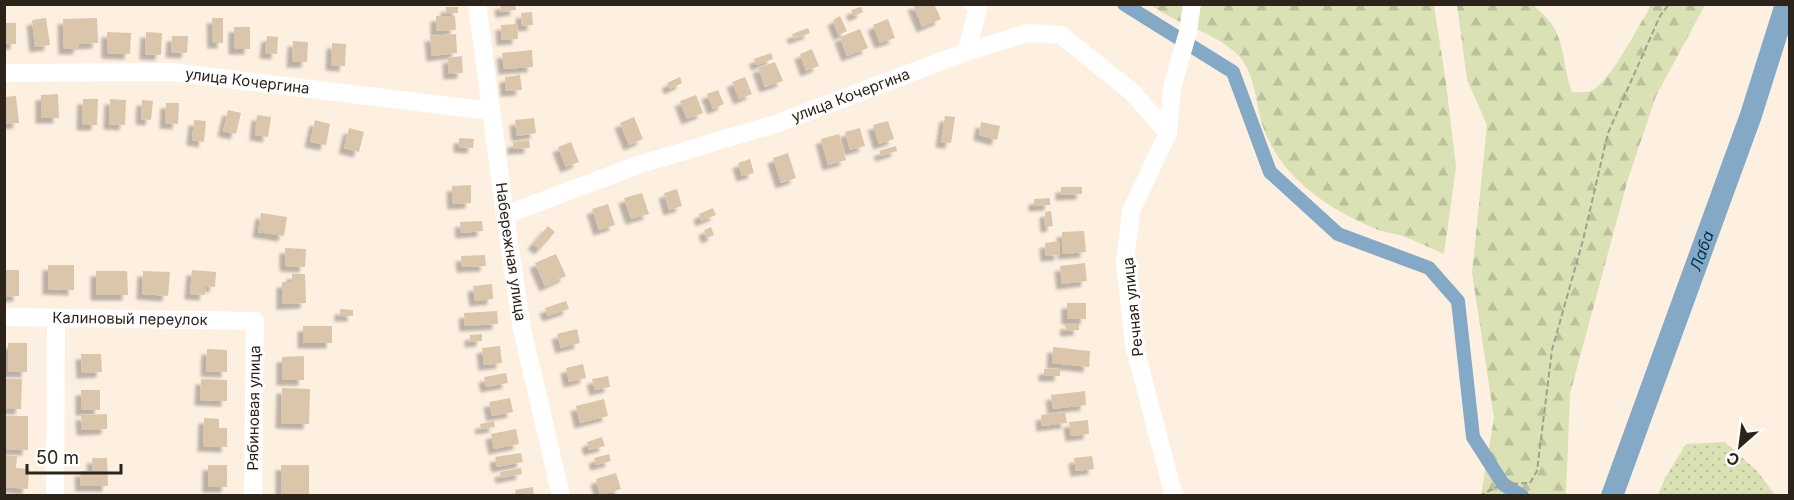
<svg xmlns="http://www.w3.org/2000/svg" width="1794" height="500" viewBox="0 0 1794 500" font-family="Inter,sans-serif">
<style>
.green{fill:url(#green-dots)}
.forest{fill:url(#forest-firs)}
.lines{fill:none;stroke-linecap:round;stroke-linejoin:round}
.canal{stroke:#83a9c6;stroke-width:14}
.river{stroke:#83a9c6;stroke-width:22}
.building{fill:#dbc5ab;filter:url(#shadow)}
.path{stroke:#a89c8f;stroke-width:2;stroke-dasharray:6 3;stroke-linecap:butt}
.minor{stroke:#fff;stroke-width:18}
.labels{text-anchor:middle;stroke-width:6;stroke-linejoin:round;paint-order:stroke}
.street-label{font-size:15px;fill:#2c241a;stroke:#fff}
.water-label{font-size:16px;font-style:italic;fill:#00324f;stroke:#fff}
</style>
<defs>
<pattern id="green-dots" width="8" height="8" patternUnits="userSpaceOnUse" patternTransform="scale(1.5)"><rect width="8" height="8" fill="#dae1b5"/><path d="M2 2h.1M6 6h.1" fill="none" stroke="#bbc19b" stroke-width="1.8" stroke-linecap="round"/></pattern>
<pattern id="forest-firs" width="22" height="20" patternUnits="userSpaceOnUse" patternTransform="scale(1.5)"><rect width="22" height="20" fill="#dae1b5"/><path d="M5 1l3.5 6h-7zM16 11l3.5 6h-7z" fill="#bbc19b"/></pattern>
<filter id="shadow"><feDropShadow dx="-5.5" dy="5.5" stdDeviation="1.5" flood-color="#0004"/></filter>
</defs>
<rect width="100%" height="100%" fill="#fef0e1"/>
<!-- green -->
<path class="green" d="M1725,442L1757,471L1775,495H1658L1665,478L1686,444Z"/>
<!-- forest -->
<path class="forest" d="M1151,5H1434L1446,83L1456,167L1444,254C1430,248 1417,241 1402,236C1394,233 1384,233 1376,229C1330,210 1284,180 1265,132C1255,109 1257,74 1238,55C1215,32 1177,25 1151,5Z
M1457,5H1533C1540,11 1548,18 1553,26C1565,46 1564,71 1572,92C1578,92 1586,93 1591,91C1611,81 1635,31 1648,11L1650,5H1705L1656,96L1628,179L1570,394L1566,495H1481L1494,418L1472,273L1487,125L1467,80Z"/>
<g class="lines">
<!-- canal -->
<path class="canal" d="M1124,4L1233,72L1270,172L1338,234L1429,268L1458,301L1473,437L1503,484L1522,496"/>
<!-- river -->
<path class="river" id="s1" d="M1612,496L1751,115L1786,4"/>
</g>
<!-- building -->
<path class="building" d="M500,4H515L516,10L501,12Z
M913,4H934L941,19L922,27Z
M446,7H458V13H446Z
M861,7L863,12L854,16L851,10Z
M532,12L533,25L522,26L521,13Z
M436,16H455L456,30L436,31Z
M840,16L847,31L839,35L833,20Z
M46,18L50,45L35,47L32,20Z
M97,18L98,43L79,44V49H64L63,19Z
M212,18H223V43H213Z
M888,19L895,38L880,43L873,25Z
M4,23H16V44H4Z
M517,24L518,39L502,40L501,25Z
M234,27H250V49H234Z
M808,28L810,33L794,39L792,34Z
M860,29L868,48L847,56L840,37Z
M107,32L131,33L130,54L107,53Z
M146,32L162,33L161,55L145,54Z
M456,34L457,53L432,56L430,36Z
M172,36H188L187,53L171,52Z
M267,36L278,37L277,54L265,53Z
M293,41L308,42L307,62H292Z
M332,43L346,44L345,66L331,65Z
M812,49L819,66L806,71L800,54Z
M532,50L533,67L504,69L502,53Z
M771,53L773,59L757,65L754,59Z
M462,56L463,73L449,74L448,58Z
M775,62L783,81L765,87L758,68Z
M520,75L522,90L506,91L505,77Z
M680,77L682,83L670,89L667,83Z
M745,77L752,94L739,99L732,82Z
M718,90L724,104L713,109L707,94Z
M58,94L59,118H41V95Z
M696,95L703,113L687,119L680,101Z
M16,96L19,123L4,124V97Z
M83,99H98L97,125H82Z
M110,99L126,100L125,125L109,124Z
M142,100L153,101L151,120L141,119Z
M166,103H179L178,124L165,123Z
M228,110L241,113L236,134L223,131Z
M257,115L271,117L268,137L255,135Z
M945,116L955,117L951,143L941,142Z
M634,117L643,139L629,145L620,123Z
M534,118L536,133L517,136L515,120Z
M194,120L206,121L204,142L192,140Z
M315,120L330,124L326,145L310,142Z
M888,121L894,139L879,144L873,125Z
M981,122L1000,126L997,140L979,135Z
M349,128L364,132L359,152L344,148Z
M860,128L865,146L850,150L845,132Z
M839,134L846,160L828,165L821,139Z
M459,138L474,139L473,148L459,147Z
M529,140L530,148L513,149V142Z
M571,142L579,162L566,167L558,147Z
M896,146L897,151L881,156L879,151Z
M788,153L796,178L781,183L773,158Z
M750,159L754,173L742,176L738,163Z
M471,185V203L453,204L452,186Z
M1061,187H1082V194L1061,195Z
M677,189L682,206L669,210L664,193Z
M642,193L649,214L631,219L624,198Z
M1050,198V205L1034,206V199Z
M608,204L615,225L599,230L592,209Z
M713,208L716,215L701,221L699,214Z
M1051,211L1053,226L1046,227L1045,212Z
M261,213L287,217L284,236L258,232Z
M482,221L483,231L461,233L460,222Z
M548,226L555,232L540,249L533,244Z
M711,227L714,235L707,238L704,230Z
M1084,231L1086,252L1063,254L1062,232Z
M1059,241L1060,255L1046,256L1045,243Z
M285,248L306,249L305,267L285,266Z
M556,254L566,276L545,286L535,263Z
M485,255L486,266L462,267L461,256Z
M1085,263L1087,281L1062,284L1060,266Z
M48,265H74V290L48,289Z
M4,270H19V296L4,297Z
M192,270L216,272L215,287L206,286L205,295L190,294Z
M96,271H127L128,295H96Z
M143,271L170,272L168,296L142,294Z
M292,274H305L306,303L282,304V282H292Z
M492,284L493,299L475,301L473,286Z
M566,301L569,309L548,316L545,308Z
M1067,303H1086V319H1067Z
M340,309L353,310V316H340Z
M497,311L498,324L465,326L464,313Z
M1065,324H1079V330L1066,331Z
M303,326H332V343H303Z
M577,329L580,343L561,348L557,334Z
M482,334V341L470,342V335Z
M8,343H27V372H8Z
M500,346L502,363L484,365L482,348Z
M1053,347L1090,351L1089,367L1052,363Z
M207,349L227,350V372L206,371Z
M81,354H101L102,372L82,373Z
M304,356V380H282V357Z
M583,364L586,378L569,382L566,368Z
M1060,368V376H1044V369Z
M506,373L508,383L486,387L484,377Z
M608,376L610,387L595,390L592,379Z
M4,379H22L21,409H4Z
M201,379L227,380V401L200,400Z
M282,388L310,389L309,424L281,423Z
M81,390H100V410H81Z
M1085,391L1086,405L1053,409L1051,395Z
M510,398L513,412L492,416L489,402Z
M604,399L608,416L580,423L576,406Z
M1065,412L1067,423L1042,426L1041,415Z
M107,414V429L82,430L81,415Z
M4,416H28V450L4,449Z
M204,418L219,419V428H227V447L203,446Z
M1088,420L1089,434L1071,436L1069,422Z
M494,421L495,427L481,429L480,424Z
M516,429L519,444L494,449L491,434Z
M602,437L605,446L589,450L587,442Z
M521,453L523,462L497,467L495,457Z
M609,454L611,461L596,465L594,458Z
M4,455L17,456L16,468L29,469L28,489L4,487Z
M1092,456L1094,469L1076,471L1074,458Z
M92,458H107L108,486H81L80,471H93Z
M208,465H227V487H208Z
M281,465H309V496H281Z
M521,468L522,474L501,478L500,472Z
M616,473L621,489L600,495L596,479Z
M533,487L534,496H516L515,490Z"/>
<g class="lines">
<!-- path -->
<path class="path" d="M1479,496L1503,484L1530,483L1537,471L1552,350L1583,240L1608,133L1660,16L1669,4"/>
<!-- minor -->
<g class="minor">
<path id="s2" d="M477,4L505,215L522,329L561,496"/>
<path d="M966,52L978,9L973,4"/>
<path id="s3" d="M4,73L171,72L491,111"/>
<path id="s4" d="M505,215L638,165L778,123L966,52L1028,33L1061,35L1132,92L1168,133"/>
<path id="s5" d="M4,317L255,321L253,496"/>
<path d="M55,496L56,318"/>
<path d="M1174,496L1134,345L1125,262L1131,211L1168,133L1172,87L1188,32L1192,4"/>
</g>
</g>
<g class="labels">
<!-- street labels -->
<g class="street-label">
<text dy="5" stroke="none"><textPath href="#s3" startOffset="244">улица Кочергина</textPath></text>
<text dy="5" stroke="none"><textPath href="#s4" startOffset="366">улица Кочергина</textPath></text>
<text dy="5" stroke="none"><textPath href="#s2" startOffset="250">Набережная улица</textPath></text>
<text transform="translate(1133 307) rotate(-96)" y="5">Речная улица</text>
<text dy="5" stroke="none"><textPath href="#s5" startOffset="126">Калиновый переулок</textPath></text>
<text transform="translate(254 408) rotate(-89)" y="5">Рябиновая улица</text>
</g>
<!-- water labels -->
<g class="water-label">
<text dy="6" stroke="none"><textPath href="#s1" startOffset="261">Лаба</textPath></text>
</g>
</g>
<!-- border -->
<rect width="1794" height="500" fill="none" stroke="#2c241a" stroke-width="12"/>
<!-- north arrow -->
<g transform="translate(1740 446) rotate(208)" stroke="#ffffff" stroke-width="4.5" paint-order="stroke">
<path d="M0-4.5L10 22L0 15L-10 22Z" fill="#2c241a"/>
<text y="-9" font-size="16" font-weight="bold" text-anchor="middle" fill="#2c241a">С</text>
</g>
<!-- scale -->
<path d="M27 464v9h94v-9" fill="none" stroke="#2c241a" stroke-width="3"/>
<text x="36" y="464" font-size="18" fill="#2c241a" stroke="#ffffff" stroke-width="4.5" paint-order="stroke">50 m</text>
</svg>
